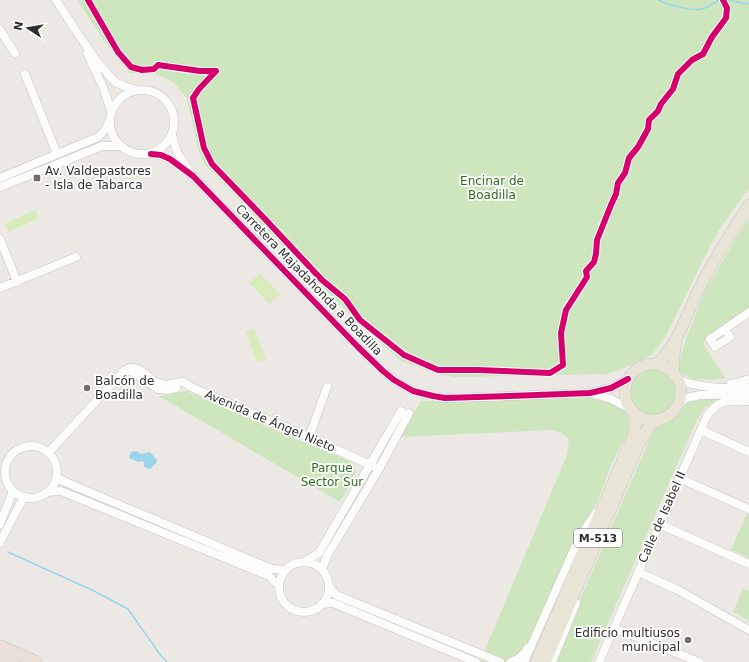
<svg xmlns="http://www.w3.org/2000/svg" width="749" height="662" viewBox="0 0 749 662" font-family="'DejaVu Sans',sans-serif">
<style>
.green{fill:#cee6be}
.pitch{fill:#d9eabb}
.water{fill:#99d6ec}
.lines{fill:none;stroke-linecap:round;stroke-linejoin:round}
.stream{stroke:#99d6ec;stroke-width:1.5}
.minor-casing{stroke:#c5c4c5;stroke-width:9}
.major-casing{stroke:#c6c5c4;stroke-width:12}
.highway-casing{stroke:#c6c5c4;stroke-width:13}
.minor{stroke:#fcfcfb;stroke-width:8}
.major{stroke:#e8e4d6;stroke-width:11}
.highway{stroke:#eadfd6;stroke-width:12}
.cycleway-casing{stroke:#fff;stroke-width:8}
.cycleway{stroke:#d6006c;stroke-width:6}
.poi-dot{fill:#706f6e;stroke:#fff;stroke-width:1.5}
.labels{text-anchor:middle;stroke-width:3.5;stroke-linejoin:round;paint-order:stroke}
.shield{fill:#fff;stroke:#6d6d6d;stroke-width:1}
.shield-label{font-size:11px;font-weight:bold;fill:#2e2e2e}
.poi-label{font-size:12px;fill:#2e2e2e;stroke:#fff;text-anchor:start}
.park-label{font-size:12px;fill:#2c6e1b;stroke:#fff}
.street-label{font-size:12px;fill:#2e2e2e;stroke:#fff}
</style>
<rect width="100%" height="100%" fill="#ece8e4"/>
<!-- green -->
<path class="green" d="M77,0H749V188L721,227L710,246L667,334L652,355L624,368L607,374L455,377L436,374L400,360L357,322L258,220L240,200L204,164L198,148L191,115L186,97L173,82L155,74L130,73L107,45Z
M749,218V310L709,337L703,343L725,378L711,380L701,379L695,380L677,371L686,338L706,289L736,238Z
M631 392a22 22 0 1 1 44 0a22 22 0 1 1-44 0Z
M186,391L301,441L347,460C352,463 355,466 356,472L340,502L159,396C169,396 176,392 186,391Z
M585,397L610,402L627,412L629,421V431L613,461L597,502L573,543L528,643L523,649L521,662H480L567,455L569,439L562,433L552,430L399,437L421,401Z
M722,398C701,403 695,425 687,442L591,662H553L653,431L656,427L675,417L689,401L694,399Z
M747,513L749,514V558L731,550Z
M743,588L749,591V621L733,612Z"/>
<!-- pitch -->
<path class="pitch" d="M35,210L39,218L8,232L5,224Z
M260,273L280,294L269,304L250,283Z
M254,328L266,359L257,362L245,331Z"/>
<!-- water -->
<path class="water" d="M137,451L141,454L150,452L157,460V462L150,469L144,467V462L141,461L138,462L129,458L131,452Z"/>
<g class="lines">
<!-- stream -->
<path class="stream" d="M658,0C669,5 691,11 702,9C708,7 714,3 719,0
M729,0L746,4L749,3
M8,552L94,591L128,609L159,653L167,662"/>
<!-- minor casing -->
<g class="minor-casing">
<path id="minor" d="M56,0L78,34L99,64L115,82L124,86L137,90
M0,30L15,53
M87,53L103,87L111,111
M25,74L57,154
M110 122a32 32 0 1 1 64 0a32 32 0 1 1-64 0Z
M172,135L177,152L189,170
M151,154L161,155L170,159L193,176L357,346L383,371L394,380L413,391L433,396L445,398L510,396L590,393L611,388L628,379
M0,178L98,137L105,130L109,121
M0,187L102,146H120
M0,239L17,282
M0,288L76,257
M725,329L730,337L715,347L710,339Z
M725,329L749,312
M124,372L131,371L158,389L167,390L176,388
M677,379C701,389 724,388 749,388
M731,384L740,382L749,379
M591,393L611,399L632,410
M678,404L687,398L700,395L749,394
M701,430L749,452
M309,437L327,387
M5 472a26 26 0 1 1 52 0a26 26 0 1 1-52 0Z
M48,453L123,372C136,360 146,377 158,383C169,388 174,381 183,382C186,383 188,385 191,387L309,437L379,469
M56,476L63,481L272,569L286,570
M679,478L749,509
M47,492L61,491L269,576L279,586
M0,524L13,491
M659,524L749,564
M0,542L24,497
M304,562L319,553L401,411
M279 587a25 25 0 1 1 50 0a25 25 0 1 1-50 0Z
M322,569L327,556L379,469L409,413
M638,572L678,590L749,630
M329,586L336,595L500,662
M322,604L333,603L476,662
M614,628L699,662
M511,662C519,659 524,655 528,648
M524,662L571,556L581,535L596,513
M552,662L576,603
M599,662L707,416C719,398 730,401 749,401"/>
</g>
<!-- major casing -->
<g class="major-casing">
<path id="major" d="M656,364C678,347 687,312 700,287C714,259 731,232 749,205
M625 392a28 28 0 1 1 56 0a28 28 0 1 1-56 0Z
M674,375C674,364 673,354 676,343
M536,662L633,436L636,425L635,413
M545,662L638,446C644,435 647,426 659,419"/>
</g>
<!-- highway casing -->
<g class="highway-casing">
<path id="highway" d="M0,646L36,662
M0,655L13,662"/>
</g>
<!-- minor -->
<use href="#minor" class="minor"/>
<!-- major -->
<use href="#major" class="major"/>
<!-- highway -->
<use href="#highway" class="highway"/>
<!-- cycleway casing -->
<g class="cycleway-casing">
<path id="cycleway" d="M88,0L118,52L131,67L142,70L154,69L158,65L200,71H216
M216,71L199,89L193,98L204,148L212,164L264,218L322,280L345,299L360,320L404,355L438,370H477L550,373L563,365L561,333L566,310L587,277L586,271L594,262L596,254L597,240L611,205L616,194L618,183L625,173L629,158L638,147L648,129L649,120L658,111L661,104L673,89L678,74L692,60L703,54L712,37L726,18L727,8L723,0
M151,154L161,155L170,159L193,176L357,346L383,371L394,380L413,391L433,396L445,398L510,396L590,393L611,388L628,379"/>
</g>
<!-- cycleway -->
<use href="#cycleway" class="cycleway"/>
</g>
<!-- markers -->
<g class="poi-dot">
<rect x="33" y="174" width="8" height="8" rx="2"/>
<circle cx="87" cy="388" r="4"/>
<circle cx="688" cy="640" r="4"/>
</g>
<g class="labels">
<!-- shield labels -->
<rect class="shield" x="574" y="529" width="48" height="18" rx="3"/>
<g class="shield-label">
<text x="598" y="542">M-513</text>
</g>
<!-- poi labels -->
<g class="poi-label">
<text x="45" y="175">Av. Valdepastores<tspan x="45" dy="14">- Isla de Tabarca</tspan></text>
<text x="95" y="385">Balcón de<tspan x="95" dy="14">Boadilla</tspan></text>
<text x="680" y="637" text-anchor="end">Edificio multiusos<tspan x="680" dy="14">municipal</tspan></text>
</g>
<!-- park labels -->
<g class="park-label">
<text x="492" y="185">Encinar de<tspan x="492" dy="14">Boadilla</tspan></text>
<text x="332" y="472">Parque<tspan x="332" dy="14">Sector Sur</tspan></text>
</g>
<!-- street labels -->
<g class="street-label">
<text transform="translate(309 280) rotate(46)" y="4">Carretera Majadahonda a Boadilla</text>
<text transform="translate(270 421) rotate(23)" y="4">Avenida de Ángel Nieto</text>
<text transform="translate(662 517) rotate(-66)" y="4">Calle de Isabel II</text>
</g>
</g>
<!-- north arrow -->
<g transform="translate(28 28) rotate(282)" stroke="#ffffff" stroke-width="3" paint-order="stroke">
<path d="M0-3L7 15L0 10L-7 15Z" fill="#2e2e2e"/>
<text y="-6" font-size="11" font-weight="bold" text-anchor="middle" fill="#2e2e2e">N</text>
</g>
</svg>
